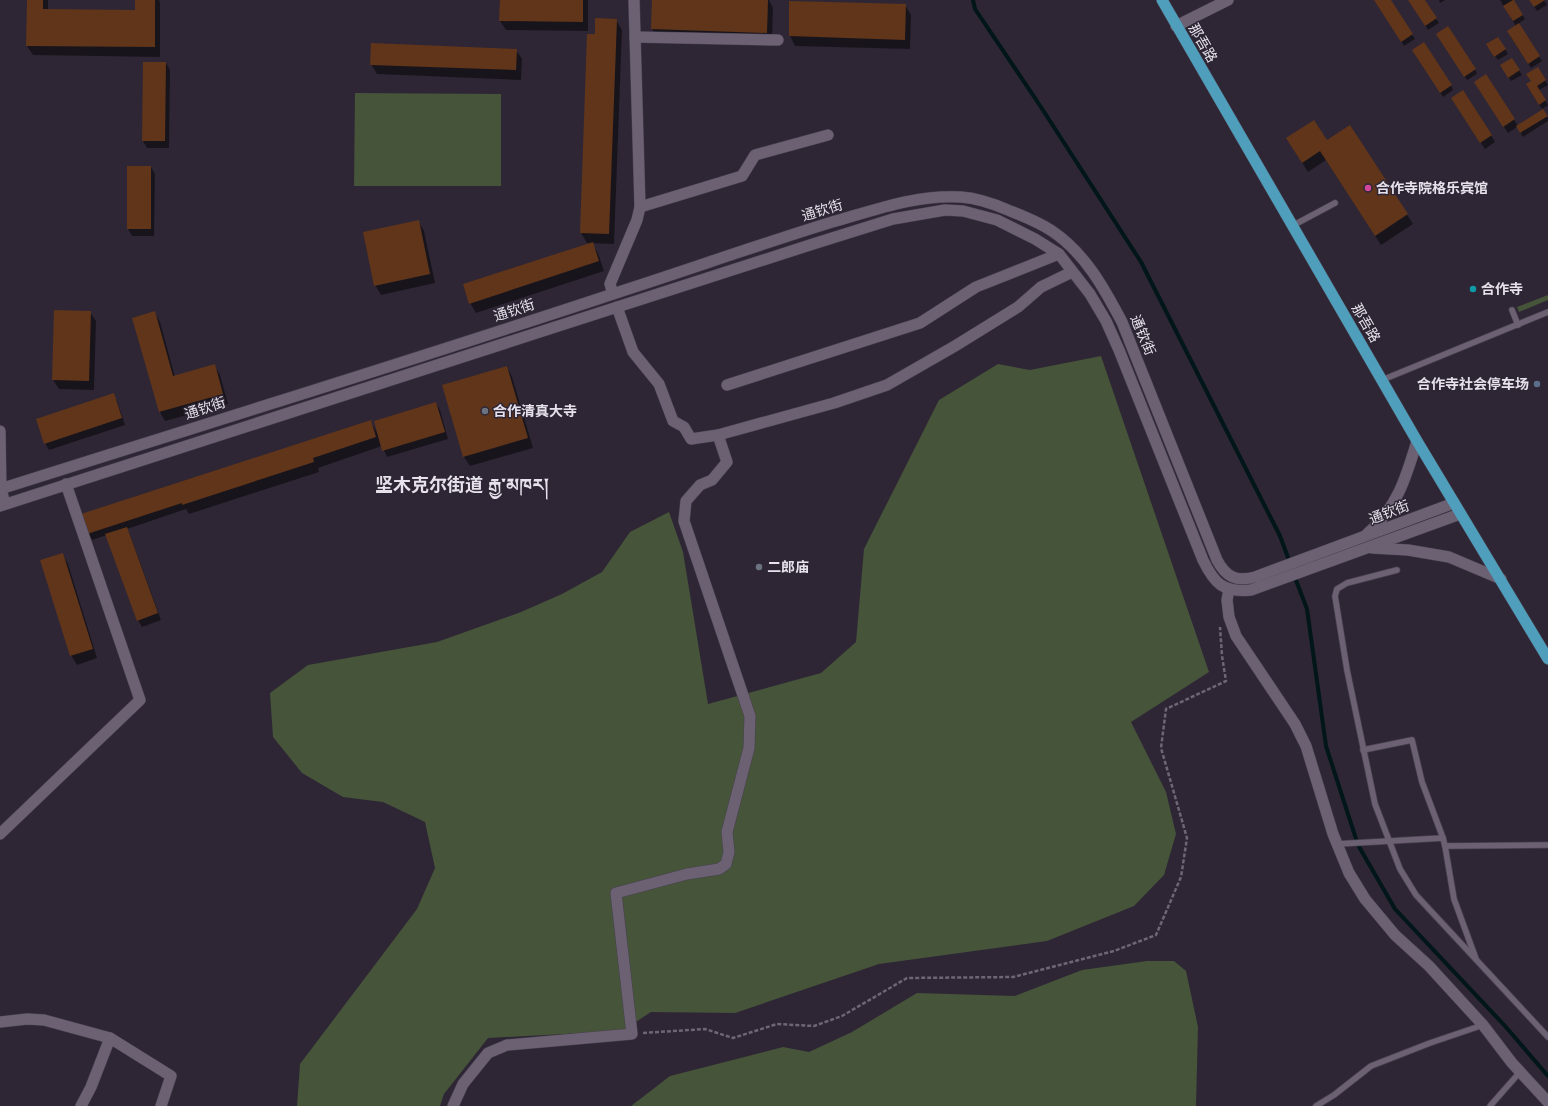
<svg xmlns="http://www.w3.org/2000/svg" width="1548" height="1106" viewBox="0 0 1548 1106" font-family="Mulish,'Noto Sans SC','Noto Serif Tibetan',sans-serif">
<rect width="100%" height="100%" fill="#2e2635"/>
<g fill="#46543a">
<polygon points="355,93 501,94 501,186 354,186"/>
<polygon points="1548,295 1548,300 1519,312 1517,307"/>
<polygon points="1101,356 1209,672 1131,722 1166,792 1176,834 1164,875 1134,906 1047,941 879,964 735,1013 651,1012 622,1031 488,1038 444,1094 440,1106 297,1106 300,1064 417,909 435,868 425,822 383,802 343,797 302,773 273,737 270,693 308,665 437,642 521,612 562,594 602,572 630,532 669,512 683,552 708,704 821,673 856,642 864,549 939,400 998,364 1030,370"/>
<polygon points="1147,961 1174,961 1186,971 1198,1027 1196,1106 631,1106 670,1076 783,1047 809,1052 852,1032 917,993 1015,996 1082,970"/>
</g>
<g fill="#0007">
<polygon points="28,0 48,0 48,10 136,11 136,0 159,0 160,2 160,57 33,55 27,46"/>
<polygon points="501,0 588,0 588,31 506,30 500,21"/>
<polygon points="653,0 769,0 773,8 772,42 658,39 652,29"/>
<polygon points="1375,0 1390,0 1415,39 1404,46"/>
<polygon points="1409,0 1424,0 1439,23 1428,30"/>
<polygon points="1439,0 1445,0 1440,3"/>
<polygon points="1500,0 1513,0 1525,19 1518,24 1542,61 1531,68 1510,36 1516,26"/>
<polygon points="1530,0 1544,0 1547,5 1537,11"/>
<polygon points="790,2 905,5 911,15 910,49 795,46 790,36"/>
<polygon points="616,20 622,30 614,244 587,243 581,233 596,35"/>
<polygon points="1440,38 1475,69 1477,74 1467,80"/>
<polygon points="1490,49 1505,49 1508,54 1498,60"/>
<polygon points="516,50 522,59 521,80 377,74 371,64"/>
<polygon points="1416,54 1451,85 1453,90 1443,97"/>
<polygon points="166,63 170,70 169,148 147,148 143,141"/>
<polygon points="1537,68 1548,85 1539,90 1548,105 1542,109 1527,85 1532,82"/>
<polygon points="1504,70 1519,70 1522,75 1511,81"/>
<polygon points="1486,75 1518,126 1543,110 1548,118 1548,121 1523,137 1517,127 1508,133 1480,89"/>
<polygon points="1456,105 1491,135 1495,142 1485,149"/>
<polygon points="1350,126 1413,224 1381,245 1326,160 1308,172 1293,148 1326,142"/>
<polygon points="151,167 155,174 154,236 132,236 128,229"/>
<polygon points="418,221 424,231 435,283 381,295 375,285"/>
<polygon points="592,243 598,253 604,271 476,313 470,303"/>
<polygon points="90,312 96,321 94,390 59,389 53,380"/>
<polygon points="155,313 160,322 175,377 214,365 220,375 228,404 165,421 160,412"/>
<polygon points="507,367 512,377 533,448 470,466 464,457 443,386"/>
<polygon points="113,394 117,401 125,425 49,450 45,443"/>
<polygon points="436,403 440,410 448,439 387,457 382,446 318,468 319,472 189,514 186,509 127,529 130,535 161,620 142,627 138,620 107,535 92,540 88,533 370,421 378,434"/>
<polygon points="63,555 68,564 97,658 77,665 71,655"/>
</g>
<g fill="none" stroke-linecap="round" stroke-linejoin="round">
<g stroke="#011619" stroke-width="4">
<polyline points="973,0 975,9 1039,104 1141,262 1280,536 1290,563"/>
<polyline points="1294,575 1307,609 1326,746 1358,845 1395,909 1505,1026 1548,1076"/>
</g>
</g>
<g fill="#60351a">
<polygon points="27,0 43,0 43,9 135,10 135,0 155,0 155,47 26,46"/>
<polygon points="500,0 583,0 583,22 499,21"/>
<polygon points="652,0 768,0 767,33 651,29"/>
<polygon points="1374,0 1391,0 1413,34 1401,42"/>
<polygon points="1408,0 1425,0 1437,18 1425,26"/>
<polygon points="1513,0 1514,0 1523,15 1513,21 1503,6"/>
<polygon points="1529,0 1545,0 1534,7"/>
<polygon points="789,1 906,4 905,40 789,36"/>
<polygon points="595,18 617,19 609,234 580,233 587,34 595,34"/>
<polygon points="1519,23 1540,56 1528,64 1507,31"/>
<polygon points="1448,26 1476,69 1464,77 1436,34"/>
<polygon points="1498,37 1506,49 1494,57 1486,44"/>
<polygon points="1424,42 1452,85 1440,93 1412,50"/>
<polygon points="371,43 517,49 516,70 370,65"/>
<polygon points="1512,58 1520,70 1508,78 1500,65"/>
<polygon points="143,62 166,62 165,141 142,141"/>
<polygon points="1538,67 1546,80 1537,86 1546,100 1539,105 1526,84 1531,81 1526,74"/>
<polygon points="1486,74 1515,119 1503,127 1474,82"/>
<polygon points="1463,90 1492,135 1480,143 1451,98"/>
<polygon points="1543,109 1548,116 1520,133 1516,126"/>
<polygon points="1314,120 1327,140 1350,125 1408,214 1375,236 1320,151 1302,163 1286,138"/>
<rect x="127" y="166" width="24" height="63"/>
<polygon points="419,220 430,274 374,286 363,232"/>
<polygon points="593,242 599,261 469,304 463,284"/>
<polygon points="54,310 91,311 89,381 52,380"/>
<polygon points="155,311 173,376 215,364 223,394 159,412 132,318"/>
<polygon points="507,366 528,438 463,457 442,385"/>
<polygon points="114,393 122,418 44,444 36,419"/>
<polygon points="436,402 445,432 382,451 374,421"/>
<polygon points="371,420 376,437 313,458 314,462 182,505 182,503 87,534 81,514"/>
<polygon points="127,527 158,613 137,621 105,534"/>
<polygon points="63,553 93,649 70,656 40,560"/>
</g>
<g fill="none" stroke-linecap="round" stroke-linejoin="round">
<g stroke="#48414e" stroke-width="7">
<g id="service">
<polyline points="1292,226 1335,203"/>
<polyline points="1512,310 1518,325"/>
<polyline points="1382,380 1548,312"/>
<polyline points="1397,570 1347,583 1337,589 1335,596 1347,670 1375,804 1400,869 1416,895 1548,1037"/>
<polyline points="1363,750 1412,740 1422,782 1443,838"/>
<polyline points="1337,844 1443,838 1445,846 1548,845"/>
<polyline points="1445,846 1454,899 1476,959"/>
<polyline points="1316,1106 1334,1095 1371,1066 1430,1043 1483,1025"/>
<polyline points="1490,1106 1520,1072"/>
</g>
</g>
<g stroke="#48414e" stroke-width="12">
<g id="minor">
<polyline points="1176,26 1228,0"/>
<polyline points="635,37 778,40"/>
<polyline points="640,207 742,176 755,155 828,135"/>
<polyline points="613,294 610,284 637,220 640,207 634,0"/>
<polyline points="617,307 633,352 659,384 673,421 684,427 691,439 718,435 834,403 887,385 955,346 1018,307 1041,287 1072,272"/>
<polyline points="727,385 920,323 976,287 1059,254"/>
<polyline points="1229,589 1227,600 1229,617 1236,636 1295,724 1306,746 1333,834 1349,873 1365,899 1395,935 1429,966 1483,1025 1512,1063 1548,1102"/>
<polyline points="0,834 140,700 66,484"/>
<polyline points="0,1022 27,1019 44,1020 110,1038 171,1076 161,1106"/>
<polyline points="81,1106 91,1087 110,1038"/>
<polyline points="453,1106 463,1084 488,1053 507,1045 632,1034 616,893 687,874 719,869 726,864 729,852 727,832 749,748 750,716 684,521 686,501 700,485 712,480 727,462 718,435"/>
</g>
</g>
<g stroke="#48414e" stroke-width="12">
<polyline id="tertiary" points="0,431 1,489 5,504"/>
</g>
<g stroke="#48414e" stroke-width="12">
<g id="secondary">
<path d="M0 489C208 423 418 359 625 290 693 268 761 244 829 223 872 211 916 194 961 197 977 198 994 204 1008 210 1023 216 1039 222 1052 231 1085 253 1104 288 1122 322L1217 560C1226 577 1236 582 1255 577L1454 503"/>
<path d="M0 506 813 244 893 219 945 210 963 211 997 220 1035 239 1059 254 1090 294 1106 321 1119 350 1203 560C1214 583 1223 593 1251 590L1460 514"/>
<path d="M1367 534C1397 508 1406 478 1417 441"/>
<polyline points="1372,548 1408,550 1449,557 1501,579"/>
</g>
</g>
<g stroke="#48414e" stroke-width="12">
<polyline id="trunk" points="1162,0 1417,441 1548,659"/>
</g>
<polyline stroke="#6d6673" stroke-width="2.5" stroke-dasharray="4 2" stroke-linecap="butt" points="643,1033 705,1029 733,1038 777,1024 814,1026 842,1016 907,978 1013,977 1114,951 1156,935 1181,877 1187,838 1161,748 1166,709 1226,681 1222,656 1220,627"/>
<use href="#service" stroke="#6b6173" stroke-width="5.5"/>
<use href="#minor" stroke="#6b6173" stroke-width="11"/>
<use href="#tertiary" stroke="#6b6173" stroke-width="11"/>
<use href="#secondary" stroke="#6b6173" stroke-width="11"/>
<use href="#trunk" stroke="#4f9ebc" stroke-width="11"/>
</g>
<circle fill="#d1479c" stroke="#2e2635" stroke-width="1.5" cx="1368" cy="188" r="4"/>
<circle fill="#0f9aa8" stroke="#2e2635" stroke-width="1.5" cx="1473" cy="289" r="4"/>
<circle fill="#5c6f8a" stroke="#2e2635" stroke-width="1.5" cx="1537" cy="384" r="4"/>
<g fill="#6b7280" stroke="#2e2635" stroke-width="1.5">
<circle cx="485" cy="411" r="4"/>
<circle cx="759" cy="567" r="4"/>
</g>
<g text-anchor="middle" stroke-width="3" stroke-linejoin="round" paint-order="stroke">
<g font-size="14" fill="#e6e1eb" stroke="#2e2635">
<text transform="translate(1203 43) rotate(60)" y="5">那吾路</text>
<text transform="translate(822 210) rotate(-17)" y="5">通钦街</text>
<text transform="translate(514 310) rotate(-18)" y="5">通钦街</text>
<text transform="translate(1366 323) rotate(60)" y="5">那吾路</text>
<text transform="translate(1143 335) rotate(67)" y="5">通钦街</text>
<text transform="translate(205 408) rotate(-18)" y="5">通钦街</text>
<text transform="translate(1389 512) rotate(-21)" y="5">通钦街</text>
</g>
<g font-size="14" font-weight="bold" fill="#e6e1eb" stroke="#2e2635" text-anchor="start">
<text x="1376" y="193">合作寺院格乐宾馆</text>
<text x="1481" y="294">合作寺</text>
<text x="1529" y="389" text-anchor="end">合作寺社会停车场</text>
<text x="493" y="416">合作清真大寺</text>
<text x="767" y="572">二郎庙</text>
</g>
<g font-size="18" font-weight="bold" fill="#e6e1eb" stroke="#2e2635">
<text x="462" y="491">坚木克尔街道 རྒྱ་མཁར།</text>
</g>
</g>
</svg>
